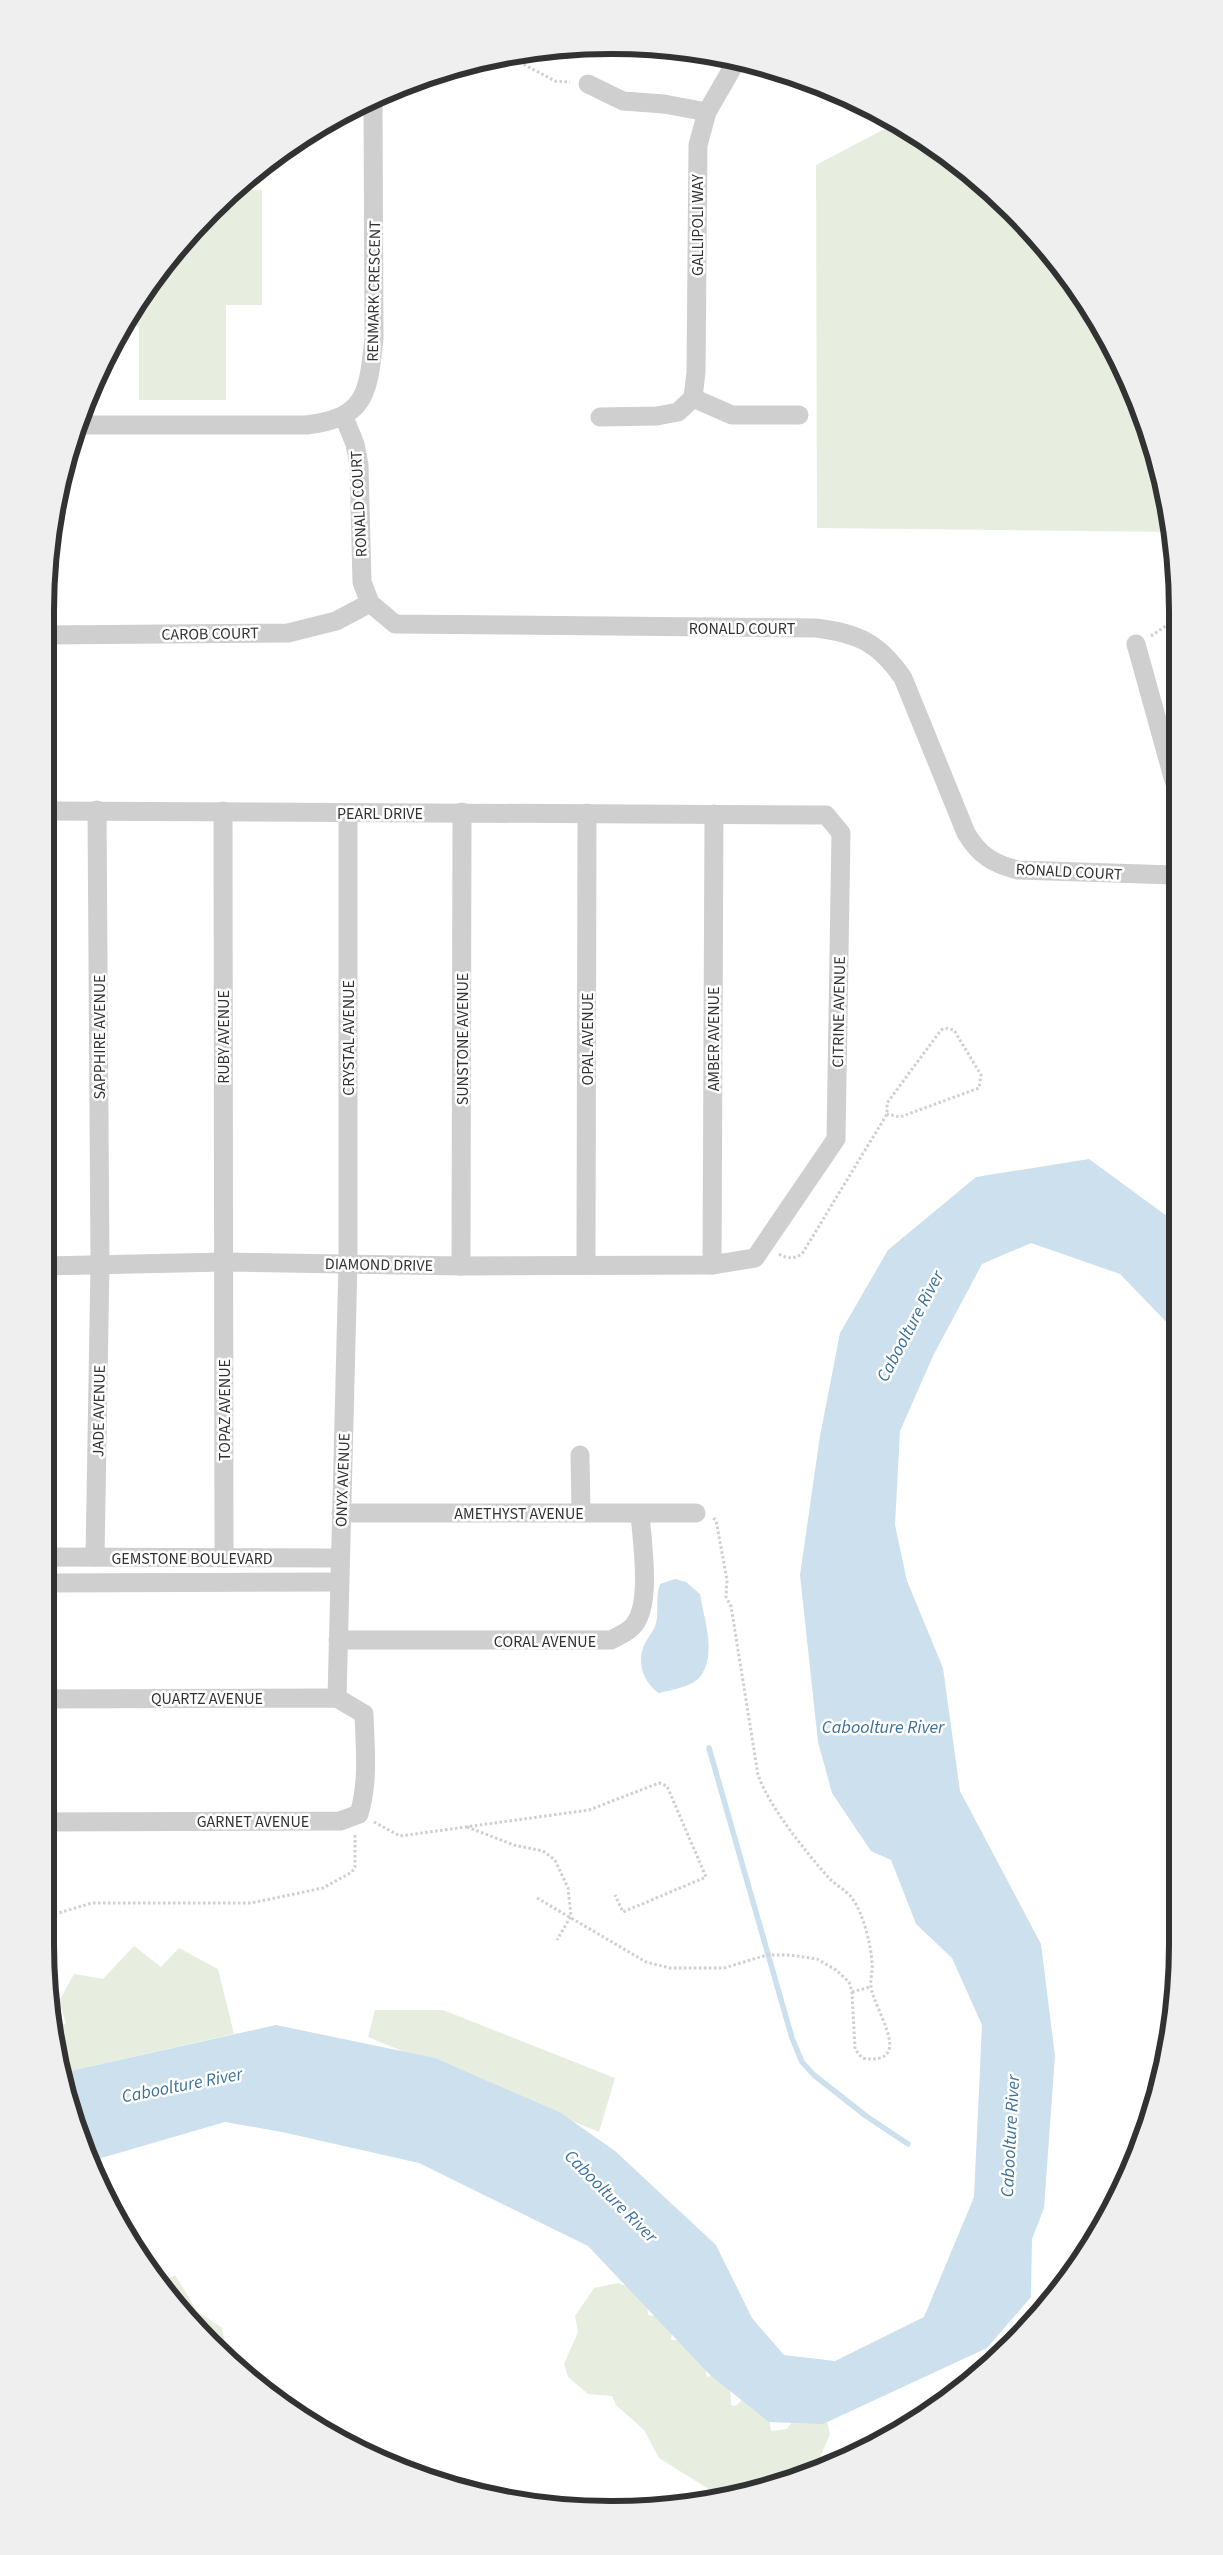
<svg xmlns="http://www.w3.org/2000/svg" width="1223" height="2555" viewBox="0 0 1223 2555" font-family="'Source Sans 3',sans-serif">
<rect width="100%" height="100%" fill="#fff"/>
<g fill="#e7eee0">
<polygon points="892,125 957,162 1061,267 1135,395 1172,532 817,528 816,165"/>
<path d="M236 190H262V305H226V400H139V327L128 319C152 275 197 222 236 190Z"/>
<polygon points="134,1946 161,1967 179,1948 218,1969 234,2034 61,2073 56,2054 53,2024 66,2024 59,2001 74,1974 103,1979"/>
<polygon points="375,2010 443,2010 615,2078 599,2132 368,2037"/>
<polygon points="175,2275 197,2311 222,2328 229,2359 159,2284"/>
<polygon points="618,2283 634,2289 647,2303 648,2315 665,2317 673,2326 671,2340 686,2340 703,2358 707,2377 717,2373 730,2384 731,2405 736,2406 746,2395 767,2407 771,2431 787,2429 805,2404 824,2409 830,2434 815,2469 758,2491 723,2498 659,2458 644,2430 616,2405 612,2396 588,2394 568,2377 564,2364 578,2332 575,2316 594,2288"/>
</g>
<g fill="#cce0ee">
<polygon points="1089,1159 1175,1222 1176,1332 1120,1274 1031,1243 982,1264 933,1356 900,1431 895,1525 907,1581 943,1668 960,1791 1041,1944 1055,2056 1044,2208 1032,2239 1031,2297 987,2348 823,2424 769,2422 710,2375 588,2246 419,2163 282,2132 225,2122 91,2161 75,2126 61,2073 276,2025 435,2058 561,2113 615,2151 716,2245 752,2318 784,2355 835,2361 924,2317 974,2197 982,2025 952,1958 916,1924 891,1860 871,1851 832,1793 818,1742 800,1575 820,1436 840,1333 888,1250 976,1177"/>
<path d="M675 1579 686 1582 700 1594C704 1619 718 1657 699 1678 691 1687 671 1690 659 1693 645 1684 637 1665 643 1648 646 1639 654 1632 656 1623 659 1610 655 1597 660 1584Z"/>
</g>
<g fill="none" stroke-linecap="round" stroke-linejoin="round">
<polyline stroke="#cce0ee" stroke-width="5.5" points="709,1748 792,2038 802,2062 814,2075 866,2116 908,2144"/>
<g stroke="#cfcfcf" stroke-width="3" stroke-dasharray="2.5 2.5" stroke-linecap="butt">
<polyline points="506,55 555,81 570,82"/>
<polyline points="1151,636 1173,621"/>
<path d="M779 1254C787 1259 794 1259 802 1254L887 1114V1103L941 1030 945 1028 954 1030 981 1075 979 1088 900 1117 887 1114"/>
<polyline points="374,1822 400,1836 589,1810 659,1783 667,1786 706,1877 623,1912 615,1895"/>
<polyline points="467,1827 514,1845 543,1851 555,1860 568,1888 571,1916 557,1940"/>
<path d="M537 1898 646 1962 670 1968H724L767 1955H790L817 1959 836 1970 849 1982 852 1992 855 2049 862 2058C918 2067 872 2007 871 1986 870 1978 873 1970 872 1963 871 1944 863 1913 852 1898 846 1890 835 1885 829 1878 805 1851 770 1808 758 1775L731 1606 726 1597 727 1580 716 1520 713 1518"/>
<polyline points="45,1917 92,1903 251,1903 323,1888 352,1872 355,1867 355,1835"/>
<polyline points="852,1992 870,1987"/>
</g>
<g stroke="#cfcfcf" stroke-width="19">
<polyline points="588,84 623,101 664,104 707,112"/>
<polyline points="693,398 732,415 799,415"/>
<path d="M344 417 355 444 359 465 362 582 370 603 395 624 816 628C858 633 879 643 903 678L966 833C979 855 993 864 1018 870L1174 875"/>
<polyline points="600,417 657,416 678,412 693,398 696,372 698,145 707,112 737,60"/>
<path d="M79 425H307C367 418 368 392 374 339L373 100"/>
<polyline points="45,635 288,633 336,621 370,603"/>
<polyline points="1136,644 1174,781"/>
<polyline points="223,811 224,1558"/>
<polyline points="586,1265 587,813"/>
<polyline points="712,1265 714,814"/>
<polyline points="45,1266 224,1262 461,1266 712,1265 755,1258 836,1139 841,833 826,815 45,811"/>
<polyline points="461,1266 462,812"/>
<polyline points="580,1455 581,1513"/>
<polyline points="341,1513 696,1513"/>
<polyline points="45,1557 339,1558"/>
<polyline points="95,1557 100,1264 97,810"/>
<polyline points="45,1583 339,1582"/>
<path d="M338 1640H611C618 1636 629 1632 634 1625 652 1603 642 1542 640 1514"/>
<polyline points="337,1698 348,1263 348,813"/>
<path d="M45 1822 340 1821 359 1814C369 1781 365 1747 364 1714L337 1698 45 1699"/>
</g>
</g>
<g text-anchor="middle" stroke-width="5" stroke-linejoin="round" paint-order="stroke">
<g font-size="16" fill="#323232" stroke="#fff">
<text transform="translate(697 225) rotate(-90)" y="6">GALLIPOLI WAY</text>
<text transform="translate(373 291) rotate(-89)" y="6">RENMARK CRESCENT</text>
<text transform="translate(358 504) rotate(-93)" y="6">RONALD COURT</text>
<text x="742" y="634">RONALD COURT</text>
<text transform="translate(210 633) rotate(-1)" y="6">CAROB COURT</text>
<text x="380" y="819">PEARL DRIVE</text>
<text transform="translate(1069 871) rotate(3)" y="6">RONALD COURT</text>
<text transform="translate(838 1012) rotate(-89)" y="6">CITRINE AVENUE</text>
<text transform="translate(99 1037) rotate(-90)" y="6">SAPPHIRE AVENUE</text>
<text transform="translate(223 1037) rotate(-90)" y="6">RUBY AVENUE</text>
<text transform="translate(348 1038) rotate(-90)" y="6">CRYSTAL AVENUE</text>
<text transform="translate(462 1039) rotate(-90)" y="6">SUNSTONE AVENUE</text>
<text transform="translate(587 1039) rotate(-90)" y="6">OPAL AVENUE</text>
<text transform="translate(713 1039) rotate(-90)" y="6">AMBER AVENUE</text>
<text transform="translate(379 1264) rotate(1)" y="6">DIAMOND DRIVE</text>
<text transform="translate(224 1410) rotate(-90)" y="6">TOPAZ AVENUE</text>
<text transform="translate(98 1411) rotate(-89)" y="6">JADE AVENUE</text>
<text transform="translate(342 1480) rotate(-88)" y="6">ONYX AVENUE</text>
<text x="519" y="1519">AMETHYST AVENUE</text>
<text x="192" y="1564">GEMSTONE BOULEVARD</text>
<text x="545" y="1647">CORAL AVENUE</text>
<text x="207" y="1704">QUARTZ AVENUE</text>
<text x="253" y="1827">GARNET AVENUE</text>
</g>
<g font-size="18" font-style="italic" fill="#3c7098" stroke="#fff">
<text transform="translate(910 1326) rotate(-62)" y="6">Caboolture River</text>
<text x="883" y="1733">Caboolture River</text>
<text transform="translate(182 2085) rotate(-11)" y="6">Caboolture River</text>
<text transform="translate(1010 2136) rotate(-87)" y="6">Caboolture River</text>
<text transform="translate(611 2196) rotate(45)" y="6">Caboolture River</text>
</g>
</g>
<path d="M0 0H1223V2555H0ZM611 54H612A557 557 0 0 1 1169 611V1944A557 557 0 0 1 612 2501H611A557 557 0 0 1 54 1944V611A557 557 0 0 1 611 54Z" fill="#efefef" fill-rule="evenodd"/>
<path fill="none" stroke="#323232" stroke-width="6" d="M611 54H612A557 557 0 0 1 1169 611V1944A557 557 0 0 1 612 2501H611A557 557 0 0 1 54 1944V611A557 557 0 0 1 611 54Z"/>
</svg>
